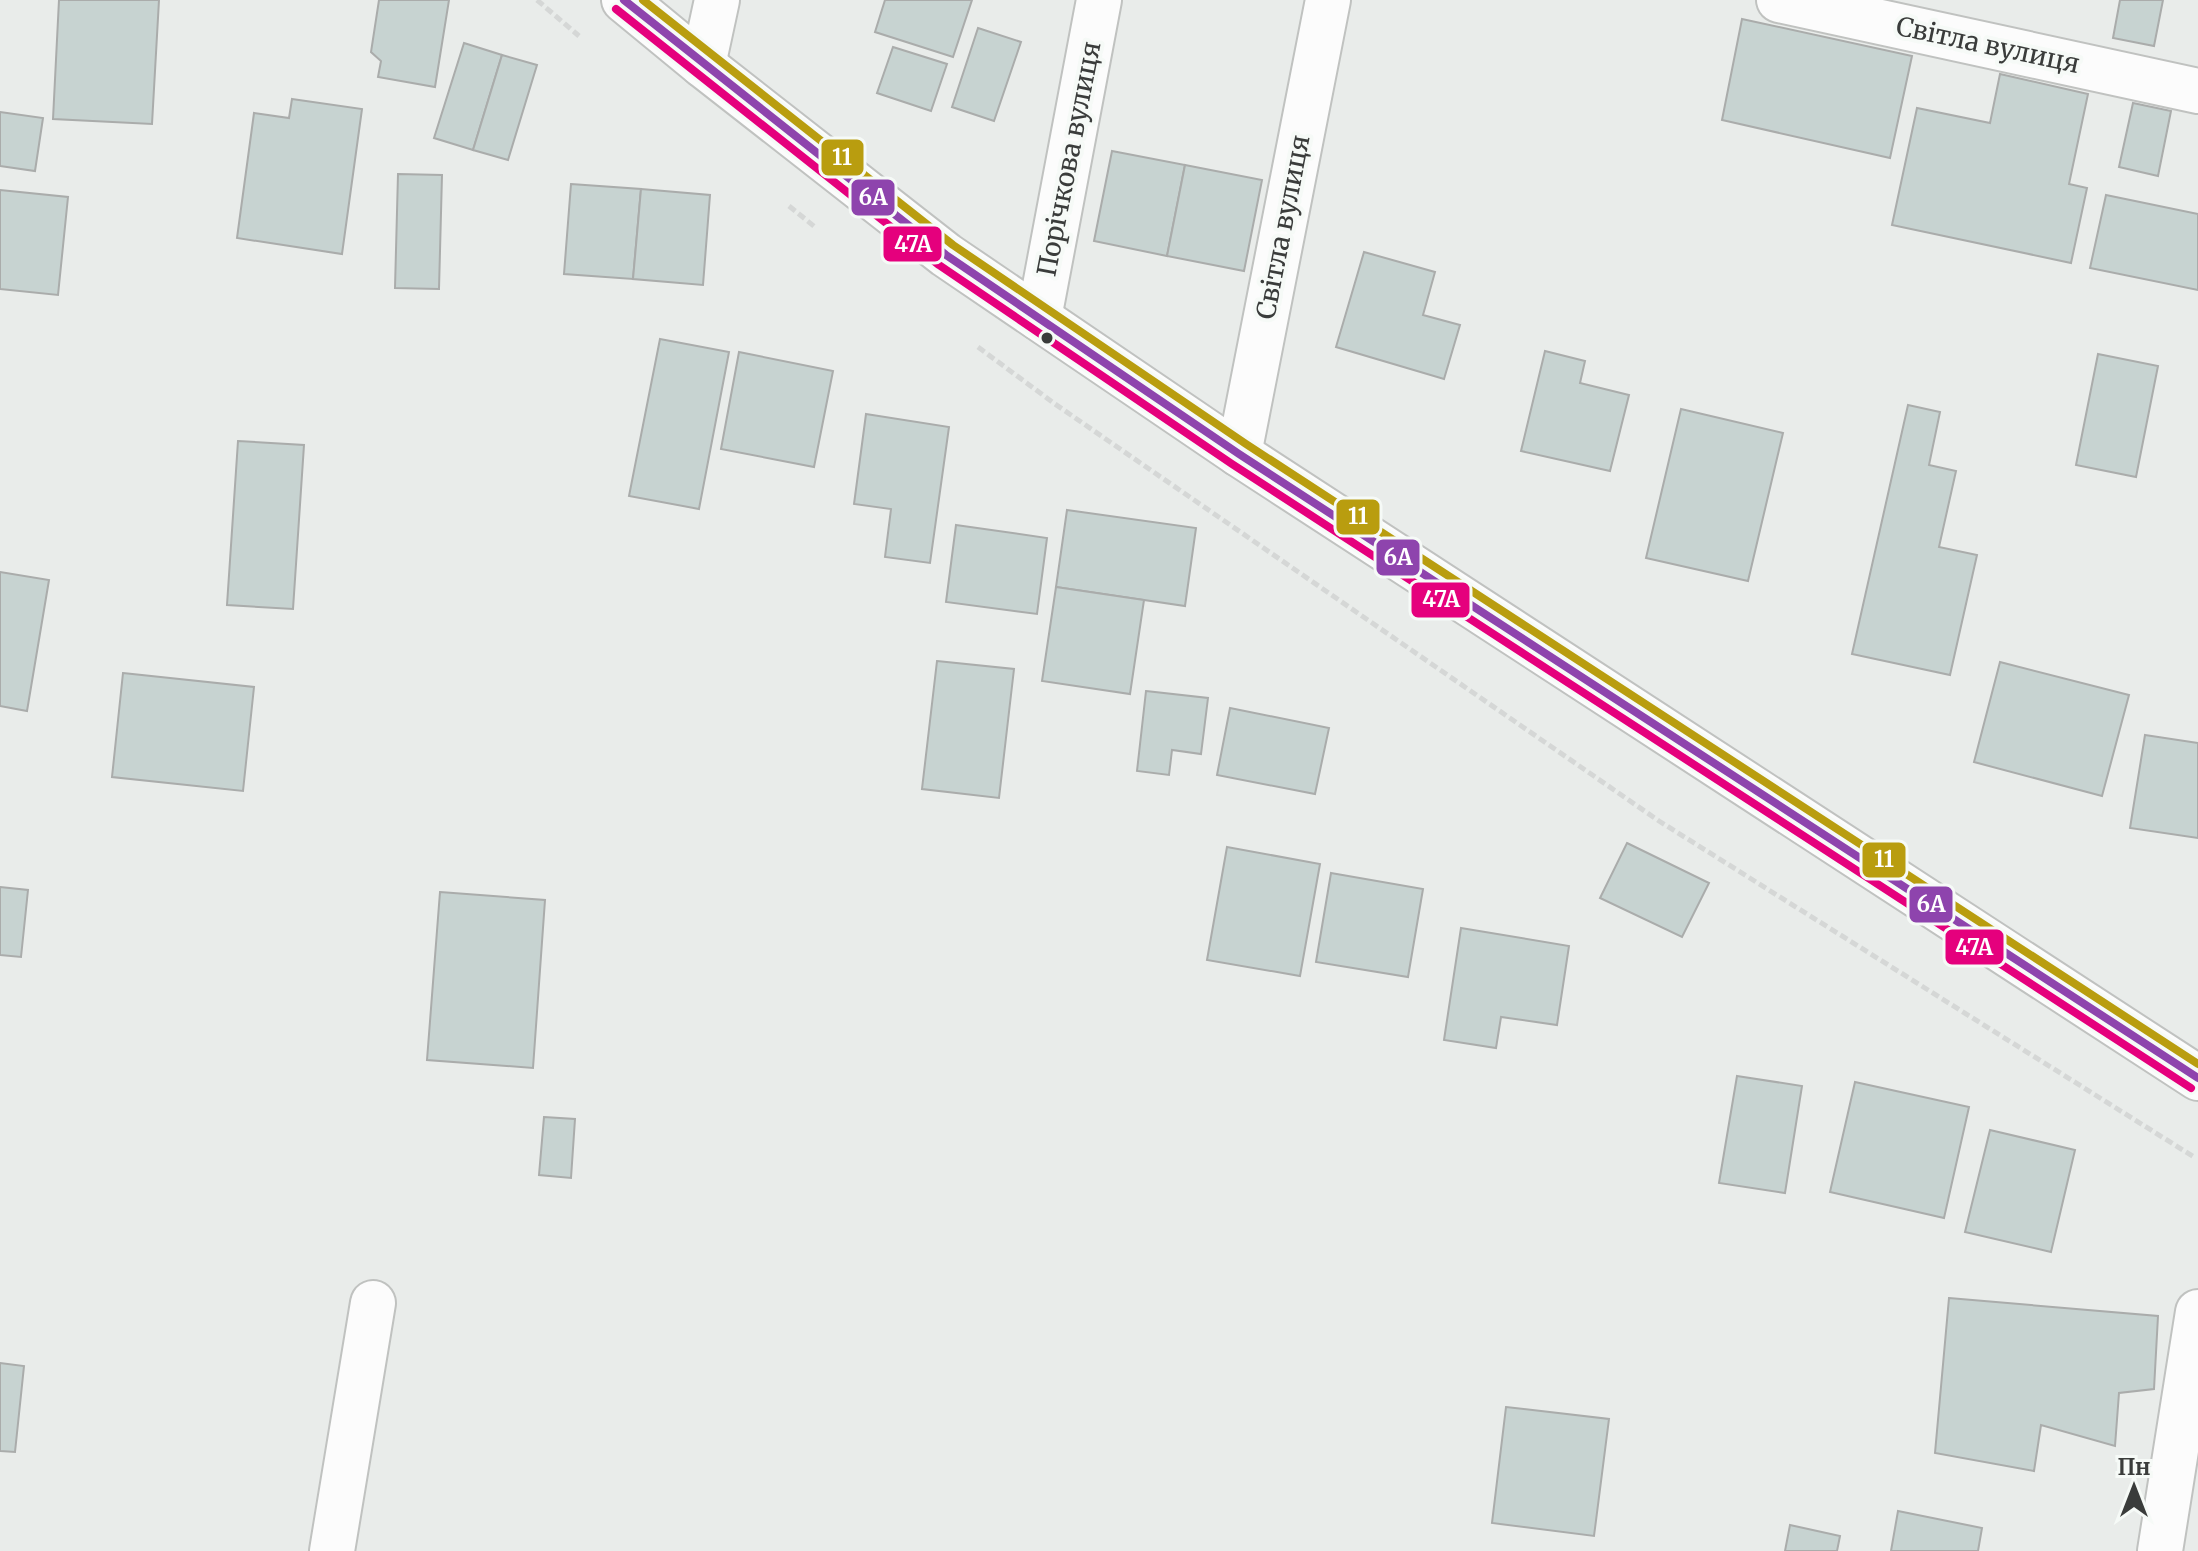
<svg xmlns="http://www.w3.org/2000/svg" width="2198" height="1551" viewBox="0 0 2198 1551" font-family="Merriweather,serif">
<rect width="100%" height="100%" fill="#e9ecea"/>
<g fill="#c7d3d1" stroke="#aaacab" stroke-width="2">
<polygon points="59,0 159,0 152,124 53,119"/>
<polygon points="379,0 449,0 435,87 378,77 381,61 371,52"/>
<polygon points="885,0 972,0 953,57 875,32"/>
<polygon points="2120,0 2163,0 2154,46 2113,38"/>
<polygon points="1742,19 1912,56 1890,158 1722,120"/>
<polygon points="978,28 1021,42 994,121 952,107"/>
<polygon points="464,43 502,55 473,150 434,138"/>
<polygon points="893,47 947,64 931,111 877,93"/>
<polygon points="502,55 537,65 508,160 473,150"/>
<polygon points="2000,74 2088,94 2069,184 2087,188 2071,263 1892,225 1917,108 1990,123"/>
<polygon points="292,99 362,109 342,254 237,238 254,113 289,118"/>
<polygon points="2133,103 2171,111 2158,176 2119,167"/>
<polygon points="0,112 43,118 35,171 0,166"/>
<polygon points="1112,151 1185,165 1167,256 1094,241"/>
<polygon points="1185,165 1262,180 1244,271 1167,256"/>
<polygon points="398,174 442,175 439,289 395,288"/>
<polygon points="571,184 641,189 633,279 564,274"/>
<polygon points="641,189 710,195 703,285 633,279"/>
<polygon points="0,190 68,197 58,295 0,289"/>
<polygon points="2106,195 2198,214 2198,290 2090,268"/>
<polygon points="1364,252 1435,272 1423,315 1460,325 1444,379 1336,347"/>
<polygon points="660,339 729,352 699,509 629,496"/>
<polygon points="1545,351 1585,361 1580,383 1629,395 1610,471 1521,451"/>
<polygon points="739,352 833,371 814,467 721,449"/>
<polygon points="2098,354 2158,366 2136,477 2076,465"/>
<polygon points="1908,405 1940,412 1929,465 1956,471 1939,547 1977,555 1950,675 1852,654"/>
<polygon points="1681,409 1783,433 1748,581 1646,558"/>
<polygon points="866,414 949,427 930,563 885,557 891,509 854,504"/>
<polygon points="238,441 304,445 293,609 227,605"/>
<polygon points="1067,510 1196,528 1185,606 1056,587"/>
<polygon points="956,525 1047,538 1037,614 946,602"/>
<polygon points="0,572 49,580 27,711 0,706"/>
<polygon points="1056,587 1144,600 1130,694 1042,681"/>
<polygon points="937,661 1014,669 999,798 922,789"/>
<polygon points="2000,662 2129,695 2102,796 1974,762"/>
<polygon points="123,673 254,687 243,791 112,777"/>
<polygon points="1146,691 1208,698 1201,754 1172,750 1169,775 1137,771"/>
<polygon points="1230,708 1329,728 1315,794 1217,775"/>
<polygon points="2145,735 2198,743 2198,838 2130,828"/>
<polygon points="1627,843 1709,883 1682,937 1600,898"/>
<polygon points="1227,847 1320,864 1300,976 1207,960"/>
<polygon points="1331,873 1423,889 1408,977 1316,962"/>
<polygon points="0,887 28,890 21,957 0,955"/>
<polygon points="440,892 545,900 533,1068 427,1060"/>
<polygon points="1461,928 1569,946 1557,1025 1501,1017 1496,1048 1444,1040"/>
<polygon points="1737,1076 1802,1086 1785,1193 1719,1183"/>
<polygon points="1855,1082 1969,1107 1944,1218 1830,1192"/>
<polygon points="544,1117 575,1119 571,1178 539,1175"/>
<polygon points="1990,1130 2075,1150 2051,1252 1965,1232"/>
<polygon points="1949,1298 2158,1316 2154,1389 2119,1393 2115,1446 2041,1425 2034,1471 1935,1453"/>
<polygon points="0,1363 24,1366 15,1452 0,1451"/>
<polygon points="1506,1407 1609,1419 1594,1536 1492,1523"/>
<polygon points="1898,1511 1982,1528 1978,1551 1891,1551"/>
<polygon points="1790,1525 1840,1536 1837,1551 1785,1551"/>
</g>
<g fill="none" stroke-linecap="round" stroke-linejoin="round">
<g stroke="#c0c2c0" stroke-width="48">
<g id="minor">
<polyline points="1779,0 2198,91"/>
<polyline points="703,65 717,0"/>
<polyline points="1039,318 1099,0"/>
<polyline points="1239,454 1328,0"/>
<polyline points="332,1551 373,1303"/>
<polyline points="2160,1551 2198,1312"/>
</g>
</g>
<g stroke="#c0c2c0" stroke-width="48">
<polyline id="major" points="624,0 703,65 946,255 1239,454 2198,1078"/>
</g>
<g stroke="#d5d7d6" stroke-width="5" stroke-dasharray="8 4" stroke-linecap="butt">
<polyline points="537,0 579,36"/>
<polyline points="789,206 815,227"/>
<polyline points="978,347 1055,404 1659,821 2194,1157"/>
</g>
<use href="#minor" stroke="#fcfcfc" stroke-width="44"/>
<use href="#major" stroke="#fcfcfc" stroke-width="44"/>
<g stroke="#f6faf7" stroke-width="14">
<polyline id="bus-1" points="624,0 946,255 1239,454 2198,1078"/>
</g>
<g stroke="#f6faf7" stroke-width="14">
<polyline id="bus-2" points="616,9 939,265 1232,464 2191,1088"/>
</g>
<g stroke="#f6faf7" stroke-width="14">
<polyline id="bus-3" points="643,0 953,245 1246,444 2198,1064"/>
</g>
<use href="#bus-1" stroke="#8e44ad" stroke-width="8"/>
<use href="#bus-2" stroke="#e5007d" stroke-width="8"/>
<use href="#bus-3" stroke="#b99d0f" stroke-width="8"/>
</g>
<circle fill="#3a3c3b" stroke="#f6faf7" stroke-width="3" cx="1047" cy="338" r="7"/>
<g text-anchor="middle" stroke-width="8" stroke-linejoin="round" paint-order="stroke">
<g font-size="26" fill="#3a3c3b" stroke="#f6faf7">
<text transform="translate(1988 45) rotate(12)" y="9">Світла вулиця</text>
<text transform="translate(1069 159) rotate(-79)" y="9">Порічкова вулиця</text>
<text transform="translate(1283 227) rotate(-79)" y="9">Світла вулиця</text>
</g>
</g>
<g stroke="#f6faf7" stroke-width="3">
<rect x="820" y="138" width="45" height="39" rx="8" fill="#b99d0f"/>
<rect x="850" y="178" width="46" height="39" rx="8" fill="#8e44ad"/>
<rect x="882" y="225" width="61" height="38" rx="8" fill="#e5007d"/>
<rect x="1335" y="498" width="46" height="38" rx="8" fill="#b99d0f"/>
<rect x="1375" y="538" width="46" height="39" rx="8" fill="#8e44ad"/>
<rect x="1410" y="581" width="61" height="38" rx="8" fill="#e5007d"/>
<rect x="1861" y="841" width="46" height="38" rx="8" fill="#b99d0f"/>
<rect x="1908" y="885" width="46" height="39" rx="8" fill="#8e44ad"/>
<rect x="1944" y="928" width="61" height="38" rx="8" fill="#e5007d"/>
</g>
<g font-size="22" text-anchor="middle" font-weight="bold" fill="#fff">
<text x="842" y="165">11</text>
<text x="873" y="205">6А</text>
<text x="913" y="252">47А</text>
<text x="1358" y="524">11</text>
<text x="1398" y="565">6А</text>
<text x="1441" y="607">47А</text>
<text x="1884" y="867">11</text>
<text x="1931" y="912">6А</text>
<text x="1974" y="955">47А</text>
</g>
<g transform="translate(2134 1487)" stroke="#f6faf7" stroke-width="6" paint-order="stroke">
<path d="M0-6L14 30L0 20L-14 30Z" fill="#3a3c3b"/>
<text y="-12" font-size="22" font-weight="bold" text-anchor="middle" fill="#3a3c3b">Пн</text>
</g>
</svg>
